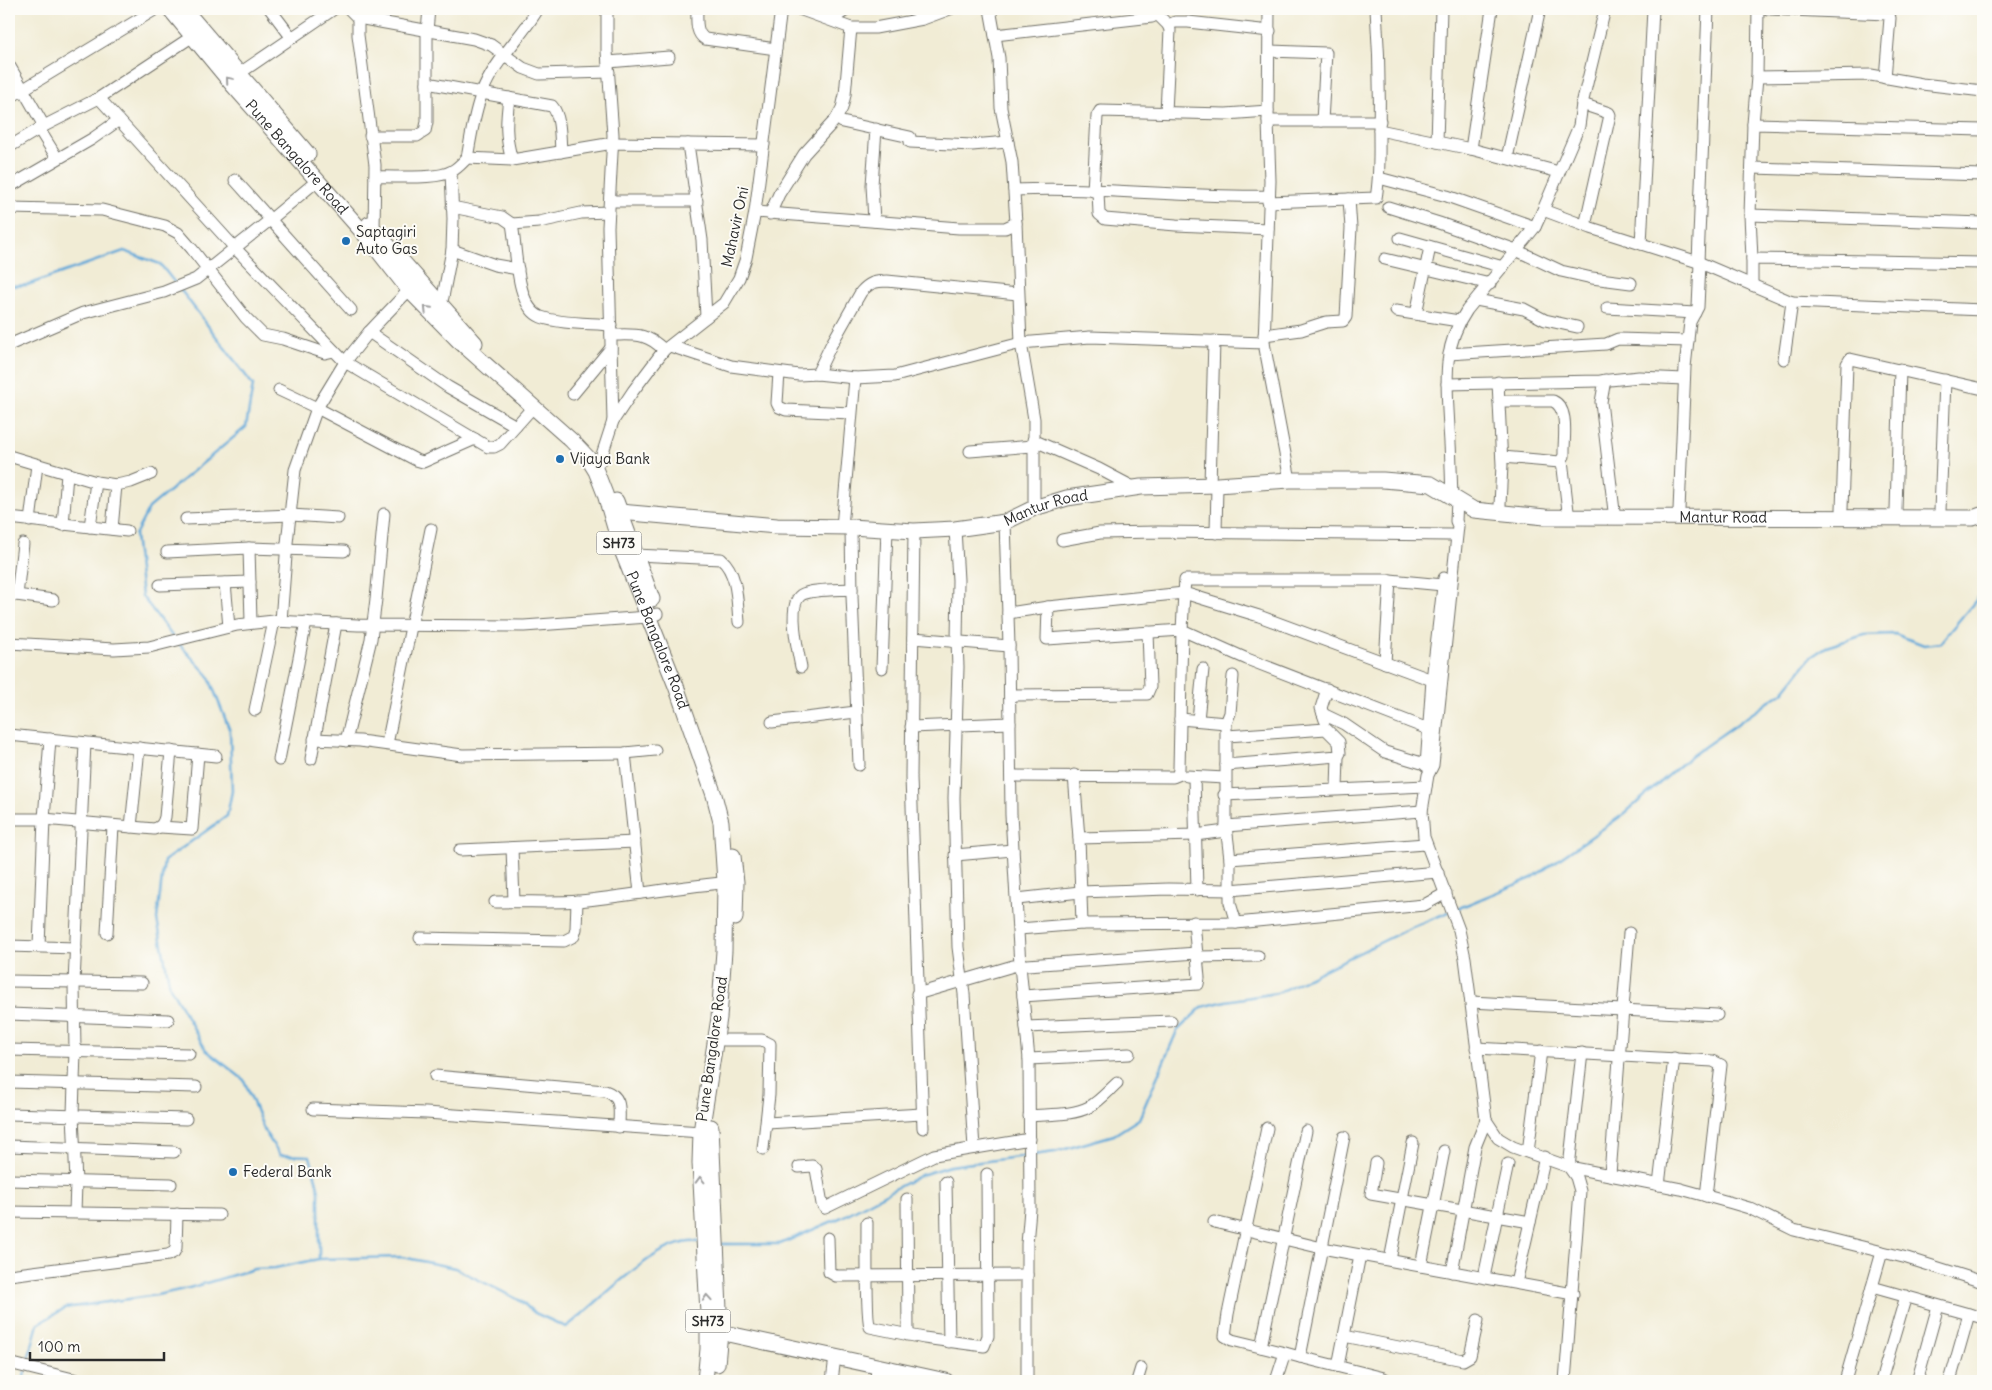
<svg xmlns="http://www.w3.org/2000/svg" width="1992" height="1390" viewBox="0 0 1992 1390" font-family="Delius,sans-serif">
<rect width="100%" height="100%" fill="#fdfcf7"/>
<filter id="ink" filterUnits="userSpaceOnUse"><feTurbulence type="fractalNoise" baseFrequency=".02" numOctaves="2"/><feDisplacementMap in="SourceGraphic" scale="10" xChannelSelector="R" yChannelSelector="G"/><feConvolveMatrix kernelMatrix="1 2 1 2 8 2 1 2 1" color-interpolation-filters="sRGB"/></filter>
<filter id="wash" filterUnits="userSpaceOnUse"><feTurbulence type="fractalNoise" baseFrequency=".0096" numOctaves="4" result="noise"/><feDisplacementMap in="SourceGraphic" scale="20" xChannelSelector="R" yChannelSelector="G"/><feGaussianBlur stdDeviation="1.12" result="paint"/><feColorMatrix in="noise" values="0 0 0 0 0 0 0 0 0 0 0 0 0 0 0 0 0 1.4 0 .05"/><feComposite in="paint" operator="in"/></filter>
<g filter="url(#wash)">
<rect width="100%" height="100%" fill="#f1ecd5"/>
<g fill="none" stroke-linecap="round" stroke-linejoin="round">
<g stroke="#62a9d9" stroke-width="2.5">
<polyline points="9,286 27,285 124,251 160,264 175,283"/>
<polyline points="172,636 142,596 135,535 149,508 246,427 253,385 180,289"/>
<polyline points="1454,910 1532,878 1624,814 1691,756 1783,692 1811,657 1826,647 1864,635 1895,634 1924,645 1940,643 1983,592"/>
<polyline points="1033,1155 1055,1152 1114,1135 1139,1119 1177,1031 1202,1007 1226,1001 1277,993 1412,927 1449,912"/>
<polyline points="721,1244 780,1244 842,1217 921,1175 950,1166 1025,1156"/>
<path d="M319 1259 402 1257 455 1268 519 1300 535 1313 566 1327C600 1303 655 1238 698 1242"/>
<polyline points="27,1364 38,1324 65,1308 157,1295 189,1288 254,1269 275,1268 319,1259 319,1191 310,1156 280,1155 265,1132 244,1080 206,1050 170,987 157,919 164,861 227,816 232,791 230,731 208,675 179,644"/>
<polyline points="23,1381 25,1372"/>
</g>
</g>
</g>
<g filter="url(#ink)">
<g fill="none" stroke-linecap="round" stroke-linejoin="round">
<g stroke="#706f66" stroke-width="13">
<g id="minor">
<polyline points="270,9 292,38"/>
<polyline points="349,9 358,18 474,39 491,45 523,68 539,74 609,72"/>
<polyline points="607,9 607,51 613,135 608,227 613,421"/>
<path d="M697 9C697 19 695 33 705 39L776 49"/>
<polyline points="799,9 851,28 875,28 923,19 950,9"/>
<polyline points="990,9 999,58 1001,108 1012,162 1016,223 1021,343 1034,419 1034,508"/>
<polyline points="1269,9 1268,121 1270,181 1264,343 1290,480"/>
<polyline points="1768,9 1887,14 1890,18 1885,78"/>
<polyline points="358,13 358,35 375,165 374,230"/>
<polyline points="1157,14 1168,25 1170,30 1166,112"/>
<polyline points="831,20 848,9"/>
<polyline points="1168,25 1175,22 1188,22 1270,31"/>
<polyline points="995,35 1152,17 1157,14 1158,9"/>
<polyline points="1270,51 1326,53 1322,121"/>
<polyline points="608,62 669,57"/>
<polyline points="9,65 44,126"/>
<polyline points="240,73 334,9"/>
<polyline points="1757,77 1871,75 1922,84 1983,91"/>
<path d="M427 83 552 106C561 116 560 138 561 152"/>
<polyline points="9,98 156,9"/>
<polyline points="99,98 235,248 345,362 488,447 494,447 500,444 533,407"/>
<path d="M509 98C506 122 505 137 512 160"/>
<polyline points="1582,104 1609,113 1610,115 1585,226"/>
<polyline points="1268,121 1380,121"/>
<polyline points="842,122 910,137"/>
<polyline points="1753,124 1757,77 1758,9"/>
<polyline points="39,129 57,158"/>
<polyline points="1379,130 1471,149 1559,172"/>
<polyline points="370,136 417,136 425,131 427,122 427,31 429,9"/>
<polyline points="910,142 972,145 1008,142"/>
<polyline points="1437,142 1441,9"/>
<polyline points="688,144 702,240 706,317"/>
<polyline points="9,147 44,126 99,98 193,36"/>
<polyline points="1471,149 1492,9"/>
<polyline points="467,158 512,160 613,143 764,145"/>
<polyline points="1507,158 1540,9"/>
<polyline points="1752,168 1983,175"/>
<path d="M375 177C394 176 437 180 452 171 458 168 462 163 467 158 471 137 474 113 482 93 494 61 521 38 538 9"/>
<polyline points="1379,178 1447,196 1535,227"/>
<polyline points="235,180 351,310"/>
<polyline points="9,187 92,139 119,120"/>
<path d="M1014 190C1099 186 1184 198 1269 196"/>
<polyline points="1093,191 1097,116 1100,111 1226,114 1268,111"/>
<polyline points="1098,191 1099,214 1105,219 1176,225 1268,229"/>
<polyline points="610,201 697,201"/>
<path d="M1268 202 1376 198C1380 176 1379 155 1379 132 1380 91 1379 50 1376 9"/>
<path d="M452 207 502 217 512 224C517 248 515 307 541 317 560 324 590 323 611 325"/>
<polyline points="1388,207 1439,223 1516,250 1561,271 1592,278 1631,283"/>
<polyline points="9,208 102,210 165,226 178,233 192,249 246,318 263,335 283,339 325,353 334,351"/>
<polyline points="1543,210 1591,228 1698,262 1792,302 1784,359"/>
<polyline points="755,212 959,228 1005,228 1016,223"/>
<polyline points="770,214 779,194 804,154 836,119 842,108 845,95 851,28"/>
<polyline points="1750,215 1983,223"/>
<polyline points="874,221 872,185 876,129"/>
<polyline points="512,224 539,222 581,213 609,212"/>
<polyline points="1400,238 1503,267"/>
<polyline points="1641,244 1653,9"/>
<polyline points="452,250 495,265 518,269"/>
<polyline points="1385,259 1490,284"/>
<polyline points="1752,259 1750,215 1753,124 1983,130"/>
<polyline points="1698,262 1708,9"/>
<polyline points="1752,285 1752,259 1983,263"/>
<polyline points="1476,300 1524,309 1545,320 1577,327"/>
<polyline points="1792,302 1983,310"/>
<polyline points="440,305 443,297 452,250 453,219 451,172"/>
<polyline points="1607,308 1695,313"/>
<polyline points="1396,311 1459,321"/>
<polyline points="1416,314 1430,247"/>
<polyline points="369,332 448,387 516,426"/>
<path d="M611 335C635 335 646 332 664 350"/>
<polyline points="1264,335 1301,330 1326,322 1343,321 1346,317 1351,228 1349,199"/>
<polyline points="9,345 83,313 164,292 196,279 270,220 318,180"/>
<polyline points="670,346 731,366 799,375 817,374 855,378 895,376 1021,343 1090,337 1264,343"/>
<polyline points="1449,354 1606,344 1618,339 1688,341"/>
<polyline points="779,373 777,403 779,407 786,410 851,413"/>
<path d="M817 374 831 345 861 292C869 283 875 281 887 281L1018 294"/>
<polyline points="1605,380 1601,402 1614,511"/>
<polyline points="1498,382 1502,465 1500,505"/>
<polyline points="1447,384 1600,381 1639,377 1684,379"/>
<polyline points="279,390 317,408 416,460 423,462 475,439"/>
<polyline points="573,394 611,348"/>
<path d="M1499 401H1553C1569 408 1564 436 1564 451V456L1560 462 1502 457"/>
<polyline points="1033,440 1099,469 1135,488"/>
<polyline points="970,451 1033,446"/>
<polyline points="9,456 96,482 116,485 131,482 151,474"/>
<polyline points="1562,460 1568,511"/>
<polyline points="600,461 613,421 633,391 664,350 724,303 739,278 746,258 755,212 781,9"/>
<polyline points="1210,485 1214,341"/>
<path d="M1452 497C1451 474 1451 451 1449 428 1447 385 1441 348 1467 310L1535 227 1543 210 1579 126 1582 104 1605 9"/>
<polyline points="1457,500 1456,521 1458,526 1433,765 1428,775 1422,811 1424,837 1459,930 1465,958 1486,1120 1498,1138 1513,1147 1569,1167 1576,1177 1580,1191 1565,1381"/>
<polyline points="1842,509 1847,364 1850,359 1983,389"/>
<polyline points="1679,510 1685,367 1690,322 1698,307 1700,263"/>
<polyline points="1896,510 1900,369"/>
<polyline points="1940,511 1945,380"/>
<polyline points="9,518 127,531"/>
<polyline points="186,519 291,515 338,518"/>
<polyline points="30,521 37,465"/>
<polyline points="1005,522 1009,646 1011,815 1020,965 1029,1059 1030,1209 1027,1244 1027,1381"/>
<polyline points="63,525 67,474"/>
<polyline points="90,527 96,482"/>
<polyline points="842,527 855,378"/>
<polyline points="851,527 852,596 859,765"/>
<polyline points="112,529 116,485"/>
<polyline points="955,529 958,580 957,641 958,667 954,798 958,947 964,994 974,1148"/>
<polyline points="914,531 911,777 923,1128"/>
<polyline points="1216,533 1217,485"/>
<polyline points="1062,540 1100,533 1158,532 1451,535"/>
<polyline points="249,548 251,622"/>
<polyline points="167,552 249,548 344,551"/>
<path d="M636 555 721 559C738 573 737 602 739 622"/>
<polyline points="225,583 229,627"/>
<polyline points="160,585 250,582"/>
<polyline points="9,594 53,600"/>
<polyline points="17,595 23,544"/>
<polyline points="1008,613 1048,607"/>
<polyline points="281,621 287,543 295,470 317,408 345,362 369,332 409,290"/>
<polyline points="913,638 1009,646"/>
<polyline points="9,643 114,649 149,647 237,625 274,621 358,625 524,626 648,617 657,614"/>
<polyline points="1385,663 1390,580"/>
<path d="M801 667C798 652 787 605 801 595 811 589 840 590 852 589"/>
<polyline points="882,668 887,529"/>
<polyline points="1432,680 1259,616 1184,593 1185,580 1390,580 1443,585"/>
<polyline points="1010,695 1147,694 1150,687 1148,632"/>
<polyline points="255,710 274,621"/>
<polyline points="1323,714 1344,724 1385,752 1425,764"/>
<polyline points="1180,719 1226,723 1226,826 1230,859 1230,903 1236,923"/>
<polyline points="1198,720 1203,669"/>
<polyline points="1325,720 1321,708 1327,689"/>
<polyline points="772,722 856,712"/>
<polyline points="1226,723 1230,713 1233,676"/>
<polyline points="911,727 1010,723"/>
<polyline points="9,735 216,756"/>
<polyline points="314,739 360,741 462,755 625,753 655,750"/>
<polyline points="346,741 371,639 376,599 384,514"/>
<polyline points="387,744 431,529"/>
<polyline points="625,753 640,893"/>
<polyline points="311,759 336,624"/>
<polyline points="279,760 306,622"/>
<polyline points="1226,765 1338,756 1340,753 1339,742 1326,729 1227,736"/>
<polyline points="1426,766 1432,680 1444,578"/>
<polyline points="1074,775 1079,838 1195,835 1226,831"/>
<polyline points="1011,776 1173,777 1178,775 1179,769 1182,630 1184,593 1048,607 1047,639 1182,630 1247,659 1428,729"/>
<polyline points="1187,776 1225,778"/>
<polyline points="1194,777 1197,890"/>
<polyline points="1337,789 1338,756"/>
<polyline points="1224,795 1426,786"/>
<path d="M9 819H44L154 829C161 827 163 824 165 817L171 751"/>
<polyline points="1226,826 1422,811"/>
<polyline points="131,827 139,748"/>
<polyline points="160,827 192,829 198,754"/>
<polyline points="1079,838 1082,924"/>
<polyline points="512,848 514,901"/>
<polyline points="460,850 635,842"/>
<polyline points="955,855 1013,850"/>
<polyline points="1230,859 1425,844"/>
<polyline points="1017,899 1080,892 1168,889 1230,890 1438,872"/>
<path d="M495 902C523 901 552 903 579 901 630 896 681 886 732 882"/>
<polyline points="1019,929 1082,924 1236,923 1424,905 1446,893"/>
<polyline points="107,933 113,826"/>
<polyline points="420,938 564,941 574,936 576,929 577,901"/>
<polyline points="9,946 76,948"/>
<polyline points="39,946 44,819 50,739"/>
<polyline points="1197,957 1258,956"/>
<polyline points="9,981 142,983"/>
<polyline points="917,994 1013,966 1197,953"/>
<polyline points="1023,996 1198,984 1199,978 1194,922"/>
<polyline points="1471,1002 1717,1015"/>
<polyline points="9,1014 168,1020"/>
<polyline points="1026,1027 1171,1021"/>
<polyline points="724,1040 762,1040 770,1044 769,1095 763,1149"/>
<polyline points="1476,1048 1713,1061 1721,1065 1706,1196"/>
<polyline points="9,1050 189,1054"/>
<polyline points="1582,1053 1569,1167 1681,1189 1732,1203 1749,1208 1794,1230 1907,1258 1983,1282"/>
<polyline points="1029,1059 1129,1054"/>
<path d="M435 1076 605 1091C623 1097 619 1110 619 1127"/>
<polyline points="9,1082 196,1087"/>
<polyline points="313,1109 426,1113 701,1132"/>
<polyline points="9,1114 186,1119"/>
<path d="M1029 1116C1048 1114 1072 1116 1089 1107 1100 1101 1108 1091 1117 1083"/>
<polyline points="767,1123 922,1114"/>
<polyline points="1267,1128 1228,1314 1225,1336 1232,1340 1285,1353"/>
<polyline points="9,1146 174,1152"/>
<polyline points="1528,1152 1541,1051"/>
<polyline points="1376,1163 1371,1194 1530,1222"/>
<polyline points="799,1167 812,1166 816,1169 822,1204 825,1208 934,1155 1030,1139"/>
<polyline points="1610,1174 1629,933"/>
<polyline points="9,1180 171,1184"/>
<polyline points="946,1182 949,1342"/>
<polyline points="1659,1185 1674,1058"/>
<polyline points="907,1199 908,1335"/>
<polyline points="9,1212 219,1215"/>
<polyline points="75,1212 76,1183 73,1114 75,1051 74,983 85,743"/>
<polyline points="1214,1222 1322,1248 1573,1294"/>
<path d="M867 1223C867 1237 866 1321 870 1327L924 1338 984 1346 988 1336 987 1174"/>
<polyline points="828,1238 829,1272 836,1276 1027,1275"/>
<polyline points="1390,1260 1413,1143"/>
<polyline points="1421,1266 1444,1151"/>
<polyline points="1452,1272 1475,1147 1486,1120"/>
<polyline points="9,1275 168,1255 174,1252 176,1248 177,1214"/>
<polyline points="1484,1277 1508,1164"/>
<polyline points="1516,1283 1545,1157"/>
<polyline points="1872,1287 1983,1318"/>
<polyline points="1344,1336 1463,1360 1470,1356 1478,1320"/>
<polyline points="1261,1347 1306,1131"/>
<polyline points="1300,1357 1384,1378 1387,1381"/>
<polyline points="9,1363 81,1381"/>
<polyline points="1338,1366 1360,1255"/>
<polyline points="832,1381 835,1357"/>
<polyline points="876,1381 877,1366"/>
<polyline points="1137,1381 1141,1368"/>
<polyline points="1276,1381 1285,1353 1300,1357 1344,1137"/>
<polyline points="1845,1381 1882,1252"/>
<polyline points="1881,1381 1906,1296"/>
<polyline points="1917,1381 1938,1306"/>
<polyline points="1950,1381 1969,1314"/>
</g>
</g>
<g stroke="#706f66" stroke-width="17">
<g id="major">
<path id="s1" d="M170 9 232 84 368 238 409 290 459 341 572 441 588 458 596 471 605 494 621 548 676 686 714 795 721 822 725 882 724 951 719 1018 701 1132 700 1163 708 1313V1349L705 1381"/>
<polyline points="184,9 308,154"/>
<polyline points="369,224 475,343"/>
<polyline points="616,501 652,599"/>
<path id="s2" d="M620 512 777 526 851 527 914 531 955 529 1005 522 1034 508 1067 498 1141 487 1217 485 1290 480H1383L1431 484 1474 510 1545 517 1973 518 1981 515"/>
<polyline points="733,856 736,882 735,918"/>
<polyline points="711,1127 720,1332 717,1364"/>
<polyline points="710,1330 946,1381"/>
</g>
</g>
<use href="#minor" stroke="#fff" stroke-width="11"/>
<use href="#major" stroke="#fff" stroke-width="15"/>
</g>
<defs><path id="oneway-chevron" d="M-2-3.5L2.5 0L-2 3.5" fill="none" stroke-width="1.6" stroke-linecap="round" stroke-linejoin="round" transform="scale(1.25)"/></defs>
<g stroke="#a0a0a0">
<use href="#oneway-chevron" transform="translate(229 80) rotate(-130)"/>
<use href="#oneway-chevron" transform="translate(427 309) rotate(-134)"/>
<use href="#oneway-chevron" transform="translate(700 1180) rotate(-92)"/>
<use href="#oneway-chevron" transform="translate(707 1298) rotate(-94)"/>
</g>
</g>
<g fill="#1f6fb2" stroke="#fdfcf7" stroke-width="2">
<circle cx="346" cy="241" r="5"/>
<circle cx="560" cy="459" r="5"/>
<circle cx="233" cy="1172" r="5"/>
</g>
<g text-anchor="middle" stroke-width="4" stroke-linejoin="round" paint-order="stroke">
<g fill="#fdfcf7" stroke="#6a6a68" stroke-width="1">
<rect x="596.5" y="531.5" width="45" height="23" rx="4"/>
<rect x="685.5" y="1309.5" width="45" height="23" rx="4"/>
</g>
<g font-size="14" font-weight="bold" fill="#2b2b2b">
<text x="619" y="548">SH73</text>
<text x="708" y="1326">SH73</text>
</g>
<g font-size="15" fill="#2b2b2b" stroke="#fdfcf7">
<text dy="5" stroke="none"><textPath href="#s1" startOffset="195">Pune Bangalore Road</textPath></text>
<text transform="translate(735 227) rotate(-78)" y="5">Mahavir Oni</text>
<text dy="5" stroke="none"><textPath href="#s2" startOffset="430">Mantur Road</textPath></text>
<text dy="5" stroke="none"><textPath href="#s2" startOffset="1118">Mantur Road</textPath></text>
<text dy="5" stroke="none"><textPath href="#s1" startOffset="810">Pune Bangalore Road</textPath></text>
<text transform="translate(712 1049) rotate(-82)" y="5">Pune Bangalore Road</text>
</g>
<g font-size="15" fill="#2b2b2b" stroke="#fdfcf7" text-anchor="start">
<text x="356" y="237">Saptagiri<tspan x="356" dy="17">Auto Gas</tspan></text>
<text x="570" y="464">Vijaya Bank</text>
<text x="243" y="1177">Federal Bank</text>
</g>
</g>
<rect width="1992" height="1390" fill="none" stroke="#fdfcf7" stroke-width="30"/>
<path d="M30 1352v8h134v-8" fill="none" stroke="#2b2b2b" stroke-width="2.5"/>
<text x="38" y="1352" font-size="15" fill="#2b2b2b" stroke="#fdfcf7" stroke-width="4" paint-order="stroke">100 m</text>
</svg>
